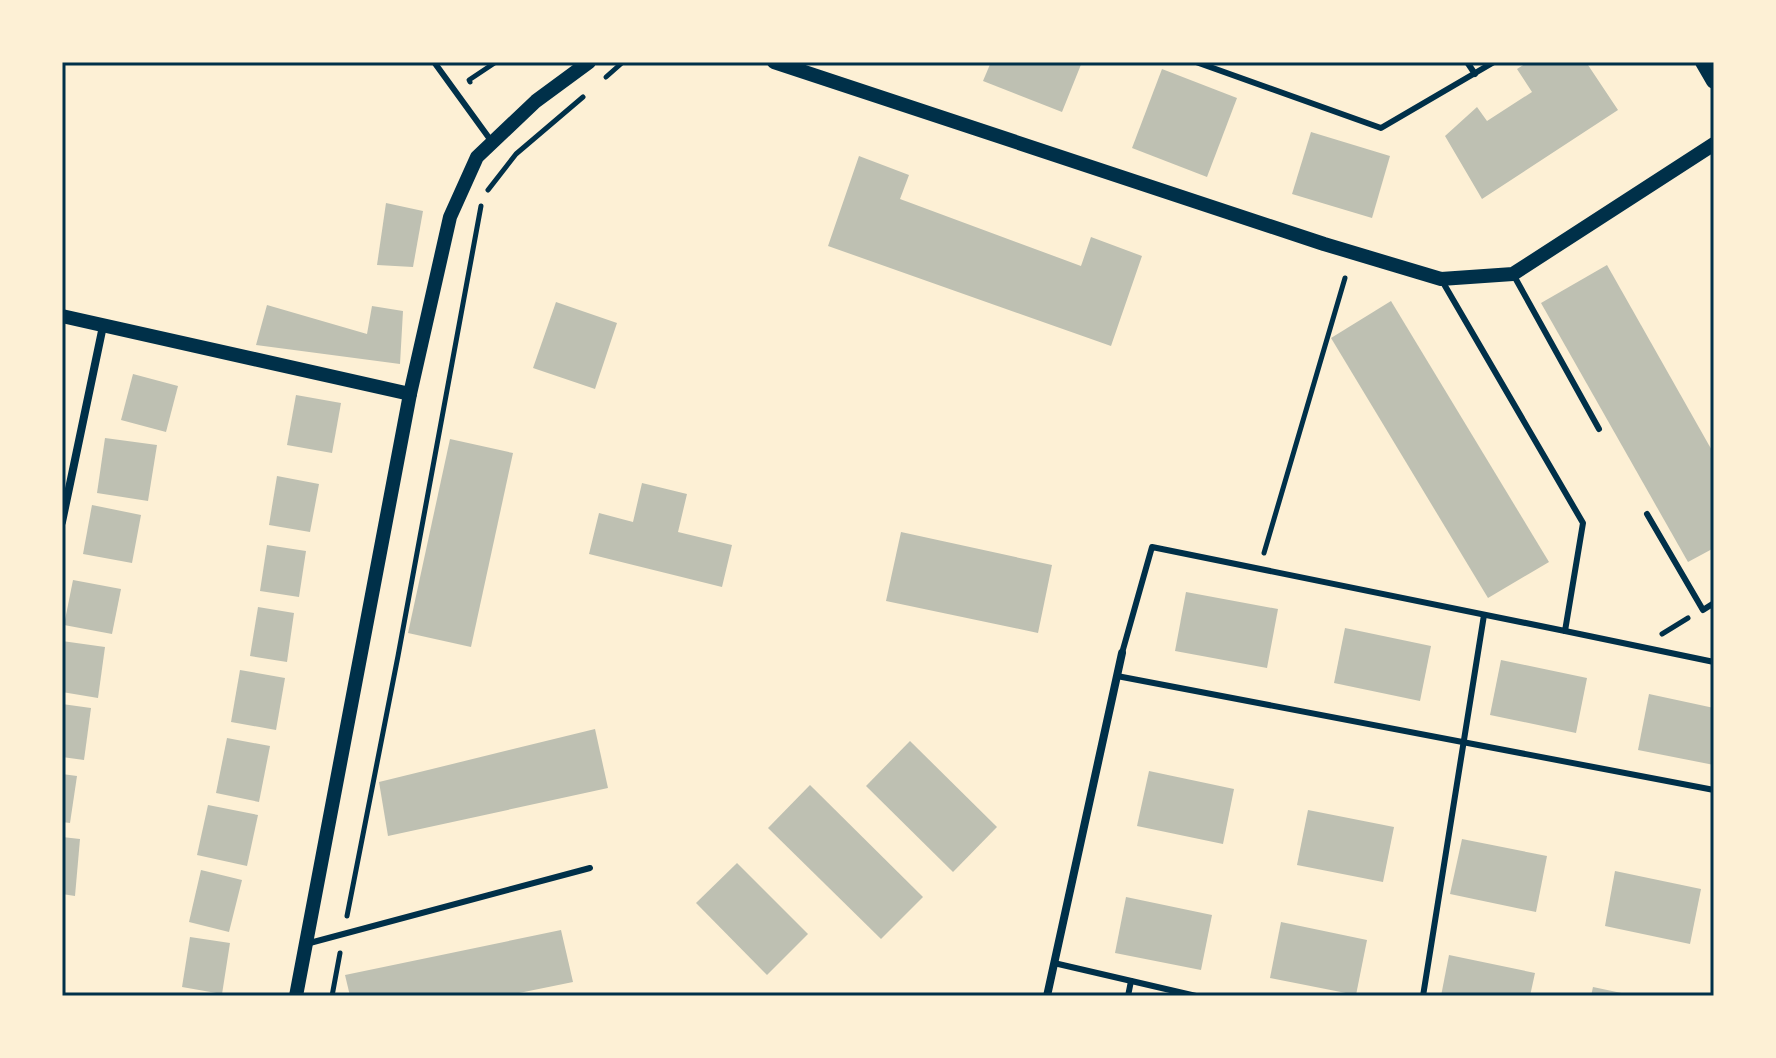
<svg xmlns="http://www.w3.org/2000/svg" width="1776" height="1058" viewBox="0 0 1776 1058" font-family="Manrope,sans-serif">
<rect width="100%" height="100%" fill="#fdf0d5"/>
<g fill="#bec0b2">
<polygon points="991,62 1082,62 1062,112 983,81"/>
<polygon points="1528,62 1586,62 1618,110 1482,199 1445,136 1477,107 1487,121 1532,92 1517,69"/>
<polygon points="1162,69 1237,98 1207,177 1132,148"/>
<polygon points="1311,132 1390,156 1372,218 1292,194"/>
<polygon points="859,156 909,175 900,199 1081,266 1091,237 1142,256 1111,346 828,246"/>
<polygon points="386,203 423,211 413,267 377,265"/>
<polygon points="1607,265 1714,454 1714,548 1688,562 1541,303"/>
<polygon points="1391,301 1549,562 1488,598 1331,338"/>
<polygon points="556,302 617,323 595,389 533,368"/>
<polygon points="267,305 367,334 372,306 403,311 400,364 256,345"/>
<polygon points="133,374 178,386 166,432 121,420"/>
<polygon points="296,395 341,403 332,453 287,445"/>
<polygon points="105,438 157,445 148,501 97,493"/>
<polygon points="450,439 513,453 471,647 408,633"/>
<polygon points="277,476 319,484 310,532 269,525"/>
<polygon points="642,483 687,494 678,532 732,545 722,587 589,554 599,513 633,522"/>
<polygon points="92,505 141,515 132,563 83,554"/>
<polygon points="901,532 1052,565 1038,633 886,601"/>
<polygon points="267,545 306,551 299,597 260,591"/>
<polygon points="73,580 121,589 112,634 64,625"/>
<polygon points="1186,592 1278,609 1267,668 1175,651"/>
<polygon points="258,607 294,613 287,662 250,656"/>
<polygon points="1345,628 1431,646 1420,701 1334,683"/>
<polygon points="62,641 105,647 98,698 62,692"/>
<polygon points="1501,660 1587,678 1576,733 1490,715"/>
<polygon points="240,670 285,678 276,730 231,722"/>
<polygon points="1649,694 1714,708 1714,765 1638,750"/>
<polygon points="62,704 91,708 84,760 62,757"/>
<polygon points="595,729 608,788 388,836 379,782"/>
<polygon points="227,738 270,746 259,802 216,793"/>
<polygon points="910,741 997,827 953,872 866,786"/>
<polygon points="1149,771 1234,789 1223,844 1137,826"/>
<polygon points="62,774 77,776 70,823 62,822"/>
<polygon points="810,785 923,897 881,939 768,828"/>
<polygon points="208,805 258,815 247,866 197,855"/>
<polygon points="1308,810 1394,827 1383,882 1297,865"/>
<polygon points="62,837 80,839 75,896 62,894"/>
<polygon points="1462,839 1547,856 1536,912 1450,894"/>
<polygon points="737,863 808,934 767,975 696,903"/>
<polygon points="201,870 242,880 229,932 189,922"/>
<polygon points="1615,871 1701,889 1690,944 1605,926"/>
<polygon points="1126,897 1212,915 1201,970 1115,953"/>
<polygon points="1281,922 1367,940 1356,995 1270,978"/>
<polygon points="561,930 573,982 504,996 350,996 345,975"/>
<polygon points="190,937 230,943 222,994 182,987"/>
<polygon points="1449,955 1535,973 1530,996 1441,996"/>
<polygon points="1593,987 1631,995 1631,996 1591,996"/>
</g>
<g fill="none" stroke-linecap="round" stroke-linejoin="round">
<g stroke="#003049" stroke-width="5">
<polyline points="606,77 623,62"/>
<polyline points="470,82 469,80 496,62"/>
<polyline points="488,190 516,154 583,97"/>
<polyline points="1264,553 1345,278"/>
<polyline points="1662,634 1688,618"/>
<polyline points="347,916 398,656 481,206"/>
<polyline points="332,996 340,953"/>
</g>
<g stroke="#003049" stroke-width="6">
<polyline points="434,62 492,142"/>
<polyline points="1196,62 1381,128 1494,62"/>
<polyline points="1467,62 1475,74"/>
<polyline points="1513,274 1599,429"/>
<polyline points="1647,514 1703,610 1714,603"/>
<polyline points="1565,631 1714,662"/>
<polyline points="1122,653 1152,547 1565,631 1583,523 1441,279"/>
<polyline points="1117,676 1714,790"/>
<polyline points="306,944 590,868"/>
<polyline points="1054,963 1196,996"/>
<polyline points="1128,996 1131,981"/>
<polyline points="1423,996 1484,615"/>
</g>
<g stroke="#003049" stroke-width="8">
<polyline points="62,522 103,326"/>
<polyline points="1047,996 1122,653"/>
</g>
<g stroke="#003049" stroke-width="14">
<polyline points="774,62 1324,244 1441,279 1513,274 1714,144"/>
<polyline points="62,316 410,394"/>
<polyline points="296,996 410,394 450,217 477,157 536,101 589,62"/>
</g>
<polyline stroke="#003049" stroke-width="16" points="1703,62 1714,81"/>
</g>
<rect width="1776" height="1058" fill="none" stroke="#fdf0d5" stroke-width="128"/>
<rect x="64" y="64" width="1648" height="930" fill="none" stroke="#003049" stroke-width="3"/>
</svg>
